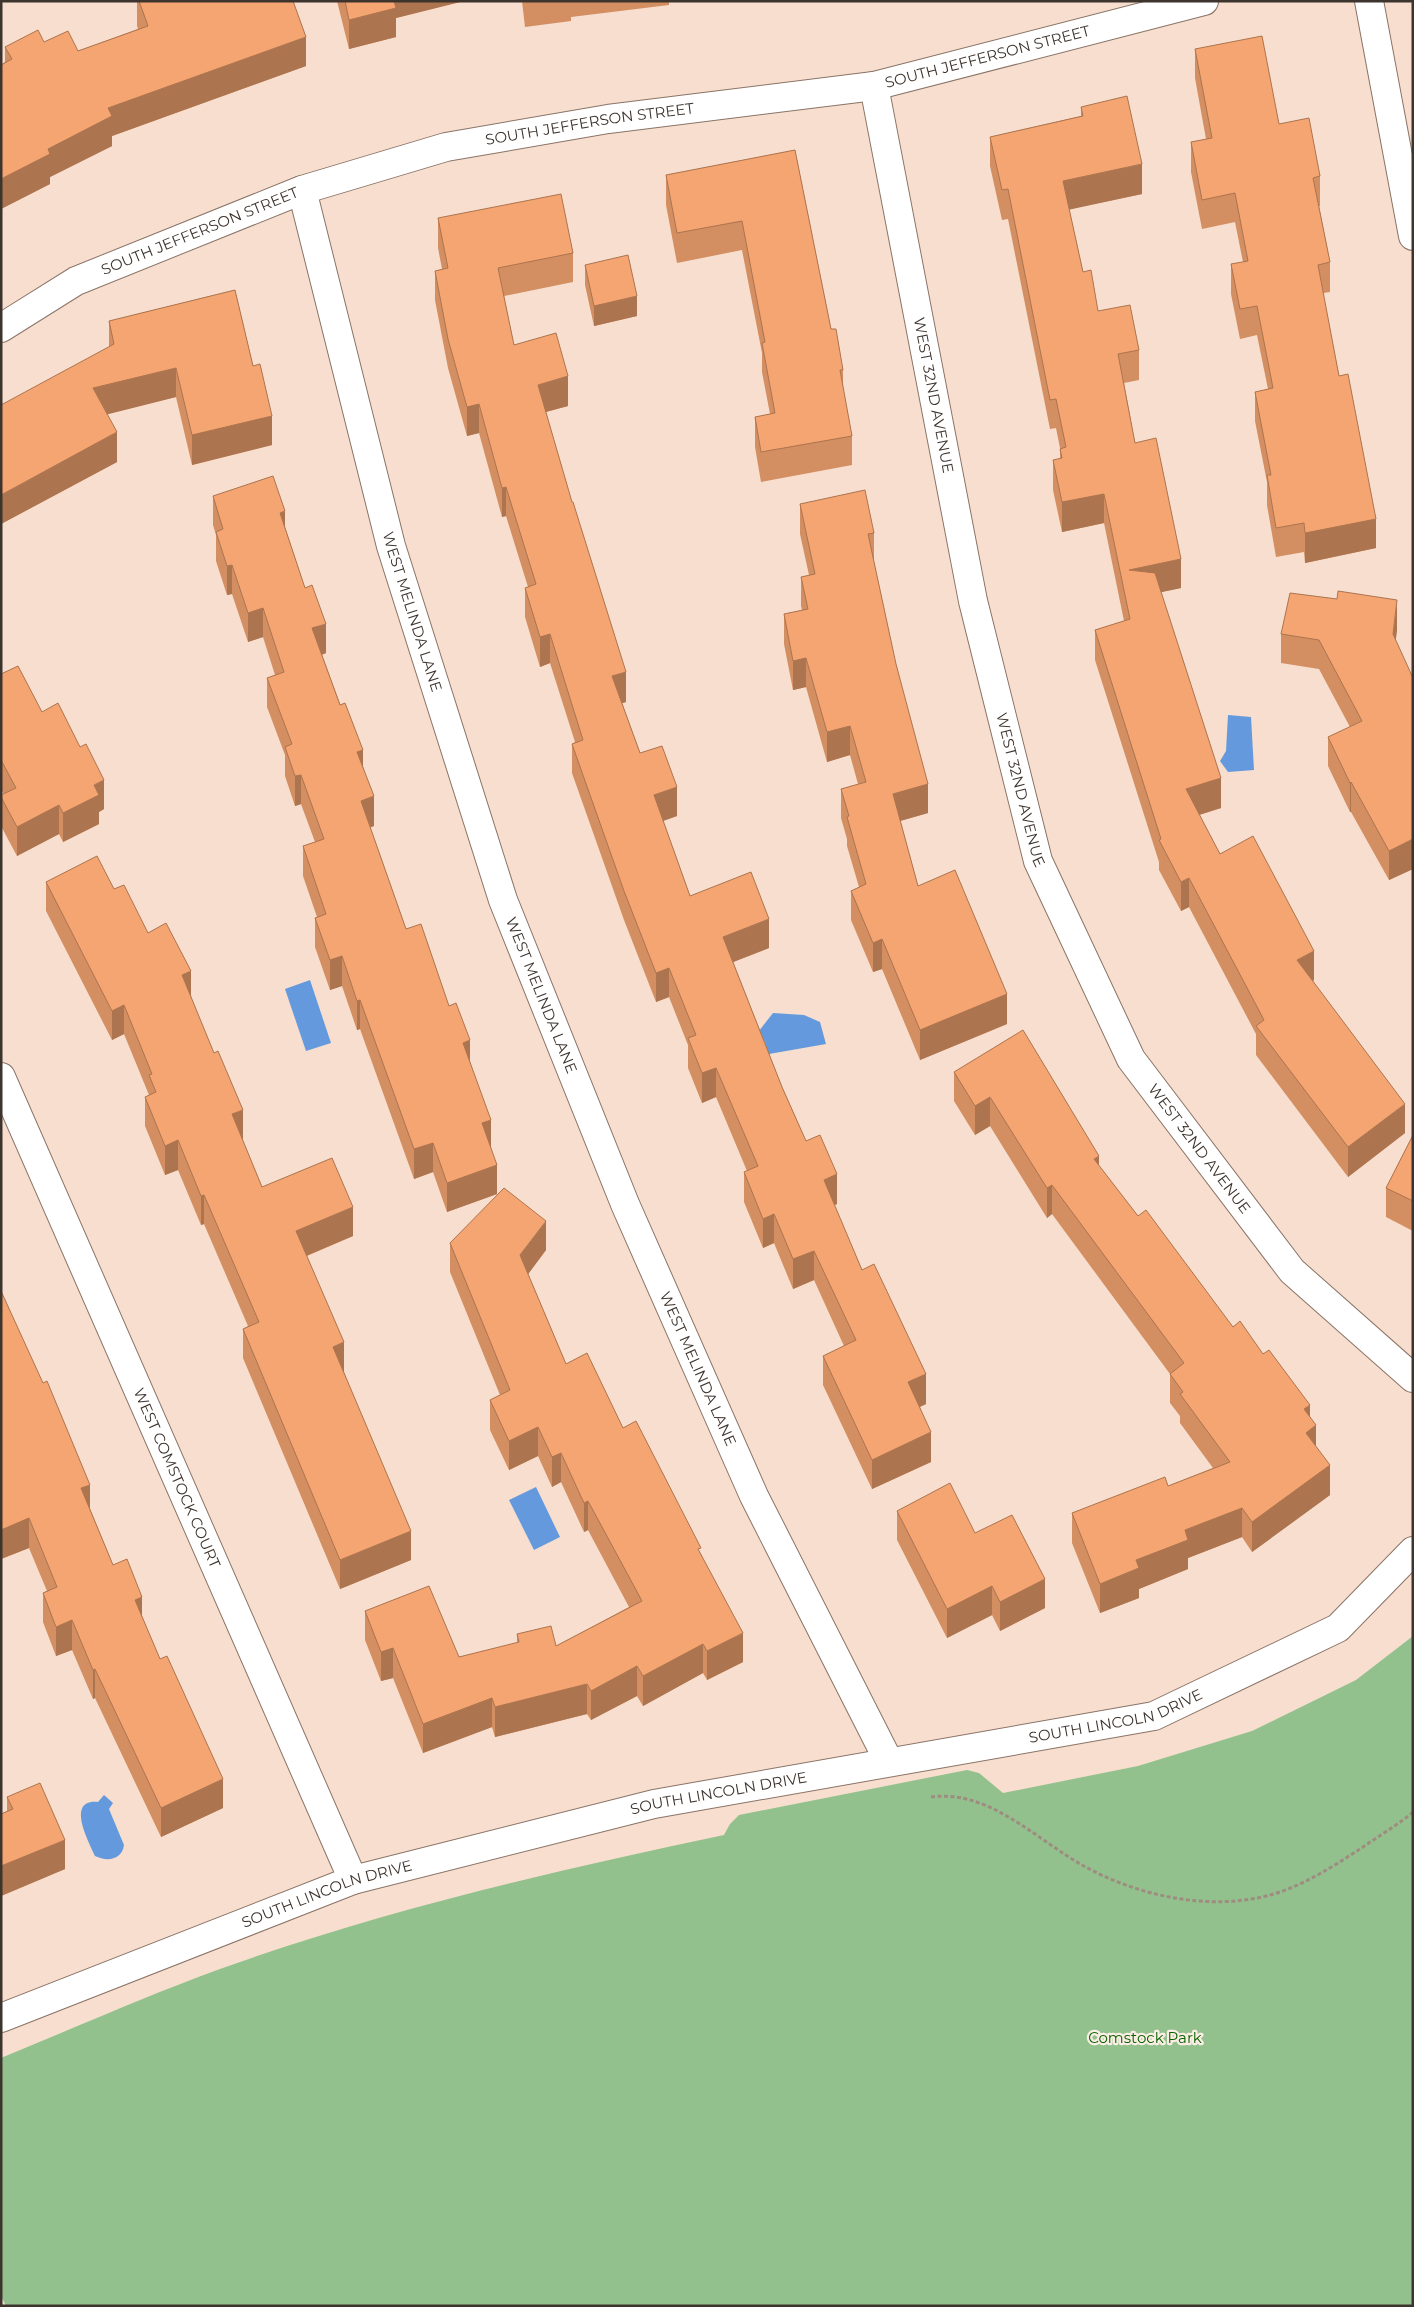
<svg xmlns="http://www.w3.org/2000/svg" width="1414" height="2307" viewBox="0 0 1414 2307" font-family="Montserrat,sans-serif">
<rect width="100%" height="100%" fill="#f7dece"/>
<path fill="#92c18d" d="M1413 1636V2306H6L1 2296V2058C74 2028 146 1996 220 1969 384 1910 554 1871 724 1835L730 1824 739 1815 967 1770 979 1773 1003 1793 1138 1766 1252 1731 1356 1680Z"/>
<g fill="#649add">
<polygon points="1228,715 1251,717 1254,770 1228,772 1220,761 1226,751"/>
<polygon points="310,980 331,1043 306,1051 285,989"/>
<polygon points="773,1013 804,1015 820,1022 826,1044 769,1054 767,1052 765,1042 758,1032"/>
<polygon points="536,1487 560,1537 534,1550 509,1500"/>
<path d="M104 1795 113 1803 109 1809 124 1845C122 1860 107 1862 95 1856 89 1842 65 1799 98 1802Z"/>
</g>
<g fill="none" stroke-linecap="round" stroke-linejoin="round">
<g stroke="#8a7467" stroke-width="30">
<g id="minor">
<polyline points="1369,1 1413,236"/>
<path id="s1" d="M874 86 973 601 1038 861 1131 1059 1292 1271 1413 1378"/>
<path id="s2" d="M302 190 391 546 503 900 625 1204 754 1496 889 1762"/>
<path id="s3" d="M1 328 76 281 302 190 446 147 608 119 874 86 1204 1"/>
<path id="s4" d="M1 1077 353 1880"/>
<path id="s5" d="M1 2018 353 1880 654 1804 1154 1716 1338 1628 1413 1551"/>
</g>
</g>
<path stroke="#9e8c81" stroke-width="3" stroke-dasharray="4 2.5" stroke-linecap="butt" d="M931 1797C988 1789 1036 1839 1082 1865 1135 1895 1206 1911 1266 1896 1300 1888 1334 1866 1363 1847 1380 1835 1398 1825 1413 1812"/>
<use href="#minor" stroke="#fff" stroke-width="28"/>
</g>
<g fill="#d38e61">
<polygon points="137,1 293,1 306,66 112,136 112,146 50,177 50,184 1,209 1,65 5,62 5,47 44,42 78,51 138,29 137,26"/>
<polygon points="337,1 464,1 396,18 396,37 349,49"/>
<polygon points="522,1 669,1 669,5 571,17 571,21 525,27"/>
<polygon points="1195,49 1279,124 1320,176 1320,206 1319,206 1330,262 1330,292 1323,293 1339,376 1376,548 1305,563 1304,552 1276,557 1267,505 1267,482 1255,421 1255,392 1268,389 1257,335 1240,339 1231,294 1231,264 1243,262 1235,222 1202,229 1191,172 1191,142 1206,139 1195,78"/>
<polygon points="1081,107 1142,194 1069,209 1083,272 1098,311 1139,350 1139,380 1124,383 1135,443 1181,588 1161,592 1221,808 1199,815 1220,854 1314,980 1313,981 1405,1133 1348,1177 1256,1055 1256,1034 1189,907 1181,911 1159,870 1159,862 1095,660 1095,630 1124,621 1104,523 1062,532 1053,490 1053,460 1060,459 1060,448 1056,428 1050,429 1008,219 1002,220 990,166 990,137 1081,116"/>
<polygon points="795,150 831,329 843,370 843,390 852,436 852,465 761,482 755,447 755,417 770,414 762,372 762,353 742,250 677,263 666,205 666,175"/>
<polygon points="438,218 573,253 573,282 504,296 514,345 568,406 546,412 626,702 622,703 640,753 677,816 663,821 690,896 769,948 733,962 782,1087 806,1141 837,1204 834,1205 862,1270 926,1404 920,1407 931,1462 872,1489 823,1385 823,1356 844,1346 814,1280 793,1289 774,1243 763,1248 744,1202 744,1172 747,1171 716,1097 702,1103 688,1068 688,1045 669,997 656,1002 624,920 572,773 572,744 575,742 550,663 540,667 525,617 525,588 528,587 506,516 502,517 479,433 467,436 448,368 435,300 435,271 442,269 438,248"/>
<polygon points="585,265 637,316 594,326 585,285"/>
<polygon points="235,290 272,445 192,465 176,397 107,414 117,462 1,524 109,347 109,321"/>
<polygon points="213,496 285,527 326,653 322,655 363,766 374,826 370,827 406,929 449,1006 470,1062 491,1148 497,1194 447,1212 433,1172 414,1179 360,1029 357,1030 342,986 330,990 315,947 315,918 317,917 303,876 303,846 315,842 301,804 295,806 285,776 285,755 267,707 267,678 275,675 263,637 248,642 232,594 227,595 216,561 216,535 213,525"/>
<polygon points="800,504 874,533 874,563 928,813 900,821 918,886 1007,1024 920,1060 882,969 873,972 851,920 851,891 859,887 847,846 847,839 841,818 841,789 858,784 850,755 827,762 806,687 793,690 784,644 784,614 802,610 801,606 801,577 809,575 800,534"/>
<polygon points="1397,630 1395,640 1413,678 1413,869 1389,880 1351,812 1350,812 1328,766 1328,737 1350,727 1319,669 1281,663 1281,634"/>
<polygon points="1,674 42,712 104,809 99,812 99,824 63,842 59,834 17,856 1,826 1,795 4,794 1,790"/>
<polygon points="46,882 114,889 148,933 191,996 242,1139 262,1187 353,1236 307,1256 344,1371 344,1372 411,1560 340,1589 243,1358 243,1329 248,1326 204,1224 201,1225 178,1170 165,1175 145,1126 145,1097 149,1095 124,1034 112,1040 46,911"/>
<polygon points="954,1072 1099,1166 1138,1216 1310,1417 1316,1447 1330,1495 1252,1552 1242,1537 1188,1558 1188,1569 1139,1589 1139,1598 1100,1613 1072,1543 1072,1513 1168,1486 1213,1468 1180,1423 1180,1416 1170,1403 1170,1374 1052,1214 1047,1218 990,1126 975,1135 954,1101"/>
<polygon points="1413,1135 1413,1231 1386,1217 1386,1188"/>
<polygon points="450,1243 546,1250 528,1274 566,1364 623,1428 701,1554 743,1662 707,1680 703,1673 643,1706 637,1696 591,1720 587,1714 495,1737 492,1727 423,1753 393,1678 381,1681 365,1640 365,1611 459,1657 517,1643 517,1634 556,1646 629,1607 588,1530 584,1532 561,1482 552,1487 538,1456 509,1470 490,1430 490,1400 500,1395 450,1272"/>
<polygon points="1,1291 113,1565 142,1617 223,1808 161,1837 95,1698 93,1699 72,1650 56,1656 43,1622 43,1593 47,1591 29,1548 1,1559"/>
<polygon points="897,1511 975,1533 1045,1608 1000,1631 992,1615 947,1638 897,1540"/>
<polygon points="7,1797 65,1869 1,1896 1,1814 7,1811"/>
</g>
<g fill="#ac744f">
<polygon points="391,1 464,1 396,18 396,37 349,49 349,20"/>
<polygon points="306,37 306,66 112,136 112,146 50,177 50,184 1,209 1,179 48,149 108,108"/>
<polygon points="1142,164 1142,194 1063,211 1063,181"/>
<polygon points="637,296 637,316 594,326 594,306"/>
<polygon points="176,368 176,397 93,418 93,388"/>
<polygon points="568,376 568,406 538,414 538,385"/>
<polygon points="479,404 479,433 467,436 467,407"/>
<polygon points="272,416 272,445 192,465 192,435"/>
<polygon points="117,432 117,462 1,524 1,495"/>
<polygon points="506,487 506,516 502,517 502,488"/>
<polygon points="1104,494 1104,523 1062,532 1062,502"/>
<polygon points="285,511 285,540 280,513"/>
<polygon points="1376,519 1376,548 1305,563 1305,533"/>
<polygon points="1181,559 1181,588 1129,599 1129,570"/>
<polygon points="232,565 232,594 227,595 227,566"/>
<polygon points="1397,600 1397,630 1393,664 1393,634"/>
<polygon points="263,608 263,637 248,642 248,613"/>
<polygon points="326,624 326,653 312,658 312,628"/>
<polygon points="550,634 550,663 540,667 540,637"/>
<polygon points="806,658 806,687 793,690 793,661"/>
<polygon points="626,672 626,702 612,706 612,676"/>
<polygon points="850,726 850,755 827,762 827,732"/>
<polygon points="363,750 363,780 357,752"/>
<polygon points="301,775 301,804 295,806 295,776"/>
<polygon points="1221,778 1221,808 1186,819 1186,789"/>
<polygon points="104,780 104,809 99,812 99,824 63,842 63,813 94,785"/>
<polygon points="1351,782 1351,812 1350,812 1350,783"/>
<polygon points="928,784 928,813 893,823 893,794"/>
<polygon points="677,787 677,816 654,824 654,795"/>
<polygon points="374,796 374,826 361,831 361,801"/>
<polygon points="59,805 59,834 17,856 17,827"/>
<polygon points="1413,839 1413,869 1389,880 1389,851"/>
<polygon points="1189,878 1189,907 1181,911 1181,882"/>
<polygon points="769,919 769,948 723,966 723,937"/>
<polygon points="882,939 882,969 873,972 873,943"/>
<polygon points="1314,951 1314,980 1297,989 1297,960"/>
<polygon points="342,956 342,986 330,990 330,960"/>
<polygon points="669,968 669,997 656,1002 656,973"/>
<polygon points="191,971 191,1000 182,975"/>
<polygon points="1007,994 1007,1024 920,1060 920,1030"/>
<polygon points="360,1000 360,1029 357,1030 357,1001"/>
<polygon points="124,1005 124,1034 112,1040 112,1011"/>
<polygon points="470,1040 470,1069 463,1043"/>
<polygon points="716,1068 716,1097 702,1103 702,1073"/>
<polygon points="990,1097 990,1126 975,1135 975,1106"/>
<polygon points="1405,1104 1405,1133 1348,1177 1348,1147"/>
<polygon points="243,1110 243,1139 232,1144 232,1114"/>
<polygon points="491,1120 491,1150 482,1123"/>
<polygon points="178,1140 178,1170 165,1175 165,1146"/>
<polygon points="433,1143 433,1172 414,1179 414,1149"/>
<polygon points="1099,1156 1099,1185 1094,1159"/>
<polygon points="497,1165 497,1194 447,1212 447,1183"/>
<polygon points="837,1174 837,1204 824,1210 824,1180"/>
<polygon points="1052,1185 1052,1214 1047,1218 1047,1188"/>
<polygon points="204,1195 204,1224 201,1225 201,1196"/>
<polygon points="353,1207 353,1236 296,1260 296,1231"/>
<polygon points="774,1214 774,1243 763,1248 763,1219"/>
<polygon points="546,1221 546,1250 520,1285 520,1255"/>
<polygon points="814,1251 814,1280 793,1289 793,1259"/>
<polygon points="344,1342 344,1371 333,1376 333,1347"/>
<polygon points="926,1374 926,1404 908,1412 908,1382"/>
<polygon points="1310,1405 1310,1430 1316,1425 1316,1455 1306,1463 1304,1409"/>
<polygon points="538,1427 538,1456 509,1470 509,1441"/>
<polygon points="931,1432 931,1462 872,1489 872,1460"/>
<polygon points="561,1453 561,1482 552,1487 552,1457"/>
<polygon points="1330,1465 1330,1495 1252,1552 1252,1522"/>
<polygon points="90,1485 90,1514 81,1488"/>
<polygon points="588,1501 588,1530 584,1532 584,1503"/>
<polygon points="1242,1508 1242,1537 1188,1558 1188,1569 1139,1589 1139,1598 1100,1613 1100,1584 1185,1530"/>
<polygon points="29,1518 29,1548 1,1559 1,1530"/>
<polygon points="411,1531 411,1560 340,1589 340,1560"/>
<polygon points="1045,1579 1045,1608 1000,1631 1000,1602"/>
<polygon points="992,1586 992,1615 947,1638 947,1609"/>
<polygon points="142,1597 142,1627 135,1600"/>
<polygon points="72,1620 72,1650 56,1656 56,1627"/>
<polygon points="743,1633 743,1662 707,1680 707,1651"/>
<polygon points="703,1644 703,1673 643,1706 643,1676"/>
<polygon points="393,1648 393,1678 381,1681 381,1652"/>
<polygon points="637,1666 637,1696 591,1720 591,1691"/>
<polygon points="95,1669 95,1698 93,1699 93,1670"/>
<polygon points="587,1684 587,1714 495,1737 495,1707"/>
<polygon points="492,1698 492,1727 423,1753 423,1724"/>
<polygon points="223,1779 223,1808 161,1837 161,1808"/>
<polygon points="65,1840 65,1869 1,1896 1,1866"/>
</g>
<g fill="#f5a571" stroke="#ac744f">
<polygon points="139,1 293,1 306,37 108,108 112,116 48,149 50,154 1,179 1,65 12,59 5,47 38,30 44,42 68,31 78,51 148,26"/>
<polygon points="345,1 394,1 396,8 349,20"/>
<polygon points="1262,36 1279,124 1309,118 1320,176 1313,178 1330,262 1318,265 1339,376 1348,374 1376,519 1305,533 1304,523 1276,528 1267,475 1271,475 1255,392 1273,388 1257,306 1240,309 1231,264 1248,261 1235,193 1202,200 1191,142 1212,138 1195,49"/>
<polygon points="1127,96 1142,164 1063,181 1083,272 1091,270 1098,311 1130,305 1139,350 1118,354 1135,443 1156,438 1181,559 1129,570 1155,573 1221,778 1186,789 1220,854 1253,836 1314,951 1297,960 1405,1104 1348,1147 1256,1026 1264,1020 1189,878 1181,882 1159,840 1161,839 1095,630 1130,619 1104,494 1062,502 1053,460 1062,458 1060,449 1066,447 1056,399 1050,400 1008,189 1002,190 990,137 1083,116 1081,107"/>
<polygon points="795,150 831,329 836,329 843,370 840,370 852,436 761,452 755,417 775,413 762,343 765,342 742,221 677,233 666,175"/>
<polygon points="561,194 573,253 498,268 514,345 556,333 568,376 538,385 572,502 573,502 626,672 612,676 640,753 662,746 677,787 654,795 690,896 751,872 769,919 723,937 782,1087 806,1141 820,1135 837,1174 824,1180 862,1270 874,1264 926,1374 908,1382 931,1432 872,1460 823,1356 856,1340 814,1251 793,1259 774,1214 763,1219 744,1172 758,1166 716,1068 702,1073 688,1038 696,1035 669,968 656,973 624,891 572,744 583,740 550,634 540,637 525,588 536,584 506,487 502,488 479,404 467,407 448,339 435,271 448,268 438,218"/>
<polygon points="628,255 637,296 594,306 585,265"/>
<polygon points="235,290 253,366 260,364 272,416 192,435 176,368 93,388 117,432 1,495 1,405 114,344 109,321"/>
<polygon points="273,476 285,511 280,513 305,588 312,585 326,624 312,628 340,705 345,703 363,750 357,752 374,796 361,801 406,929 421,924 449,1006 456,1003 470,1040 463,1043 491,1120 482,1123 497,1165 447,1183 433,1143 414,1149 360,1000 357,1001 342,956 330,960 315,918 326,914 303,846 324,839 301,775 295,776 285,747 292,744 267,678 284,672 263,608 248,613 232,565 227,566 216,532 223,529 213,496"/>
<polygon points="865,490 874,533 868,534 896,664 928,784 893,794 918,886 955,870 1007,994 920,1030 882,939 873,943 851,891 866,884 847,817 849,816 841,789 866,782 850,726 827,732 806,658 793,661 784,614 808,609 801,577 815,574 800,504"/>
<polygon points="1338,591 1397,600 1393,634 1413,678 1413,839 1389,851 1351,782 1350,783 1328,737 1362,721 1319,640 1281,634 1290,593 1337,599"/>
<polygon points="18,666 42,712 58,703 80,747 86,744 104,780 94,785 99,795 63,813 59,805 17,827 1,797 1,795 16,788 1,760 1,674"/>
<polygon points="97,856 114,889 124,885 148,933 166,923 191,971 182,975 214,1053 218,1051 243,1110 232,1114 262,1187 332,1158 353,1207 296,1231 344,1342 333,1347 411,1531 340,1560 243,1329 259,1322 204,1195 201,1196 178,1140 165,1146 145,1097 156,1092 149,1075 152,1074 124,1005 112,1011 46,882"/>
<polygon points="1023,1030 1099,1156 1094,1159 1138,1216 1146,1210 1233,1327 1240,1321 1263,1354 1269,1350 1310,1405 1304,1409 1316,1425 1306,1433 1330,1465 1252,1522 1242,1508 1185,1530 1188,1540 1136,1560 1139,1568 1100,1584 1072,1513 1165,1477 1168,1486 1230,1462 1180,1394 1183,1392 1170,1374 1184,1363 1052,1185 1047,1188 990,1097 975,1106 954,1072"/>
<polygon points="1413,1135 1413,1201 1386,1188"/>
<polygon points="504,1188 546,1221 520,1255 566,1364 587,1353 623,1428 636,1421 701,1548 698,1549 743,1633 707,1651 703,1644 643,1676 637,1666 591,1691 587,1684 495,1707 492,1698 423,1724 393,1648 381,1652 365,1611 429,1586 459,1657 519,1642 517,1634 551,1626 556,1646 642,1601 588,1501 584,1503 561,1453 552,1457 538,1427 509,1441 490,1400 510,1390 450,1243"/>
<polygon points="1,1291 43,1383 47,1381 90,1485 81,1488 113,1565 127,1559 142,1597 135,1600 160,1659 167,1656 223,1779 161,1808 95,1669 93,1670 72,1620 56,1627 43,1593 57,1587 29,1518 1,1530"/>
<polygon points="950,1483 975,1533 1012,1515 1045,1579 1000,1602 992,1586 947,1609 897,1511"/>
<polygon points="40,1783 65,1840 1,1866 1,1814 13,1809 7,1797"/>
</g>
<g text-anchor="middle" stroke-width="4.5" stroke-linejoin="round" paint-order="stroke">
<g font-size="15" fill="#3e342e" stroke="#fcede4">
<text dy="5" stroke="none"><textPath href="#s3" startOffset="1032">SOUTH JEFFERSON STREET</textPath></text>
<text dy="5" stroke="none"><textPath href="#s3" startOffset="628">SOUTH JEFFERSON STREET</textPath></text>
<text dy="5" stroke="none"><textPath href="#s3" startOffset="222">SOUTH JEFFERSON STREET</textPath></text>
<text dy="5" stroke="none"><textPath href="#s1" startOffset="315">WEST 32ND AVENUE</textPath></text>
<text dy="5" stroke="none"><textPath href="#s2" startOffset="436">WEST MELINDA LANE</textPath></text>
<text dy="5" stroke="none"><textPath href="#s1" startOffset="719">WEST 32ND AVENUE</textPath></text>
<text dy="5" stroke="none"><textPath href="#s2" startOffset="841">WEST MELINDA LANE</textPath></text>
<text dy="5" stroke="none"><textPath href="#s1" startOffset="1124">WEST 32ND AVENUE</textPath></text>
<text dy="5" stroke="none"><textPath href="#s2" startOffset="1246">WEST MELINDA LANE</textPath></text>
<text dy="5" stroke="none"><textPath href="#s4" startOffset="438">WEST COMSTOCK COURT</textPath></text>
<text dy="5" stroke="none"><textPath href="#s5" startOffset="1159">SOUTH LINCOLN DRIVE</textPath></text>
<text dy="5" stroke="none"><textPath href="#s5" startOffset="754">SOUTH LINCOLN DRIVE</textPath></text>
<text dy="5" stroke="none"><textPath href="#s5" startOffset="349">SOUTH LINCOLN DRIVE</textPath></text>
</g>
<g font-size="15" fill="#076300" stroke="#fcede4">
<text x="1145" y="2043">Comstock Park</text>
</g>
</g>
<rect width="1414" height="2307" fill="none" stroke="#3e342e" stroke-width="5"/>
</svg>
